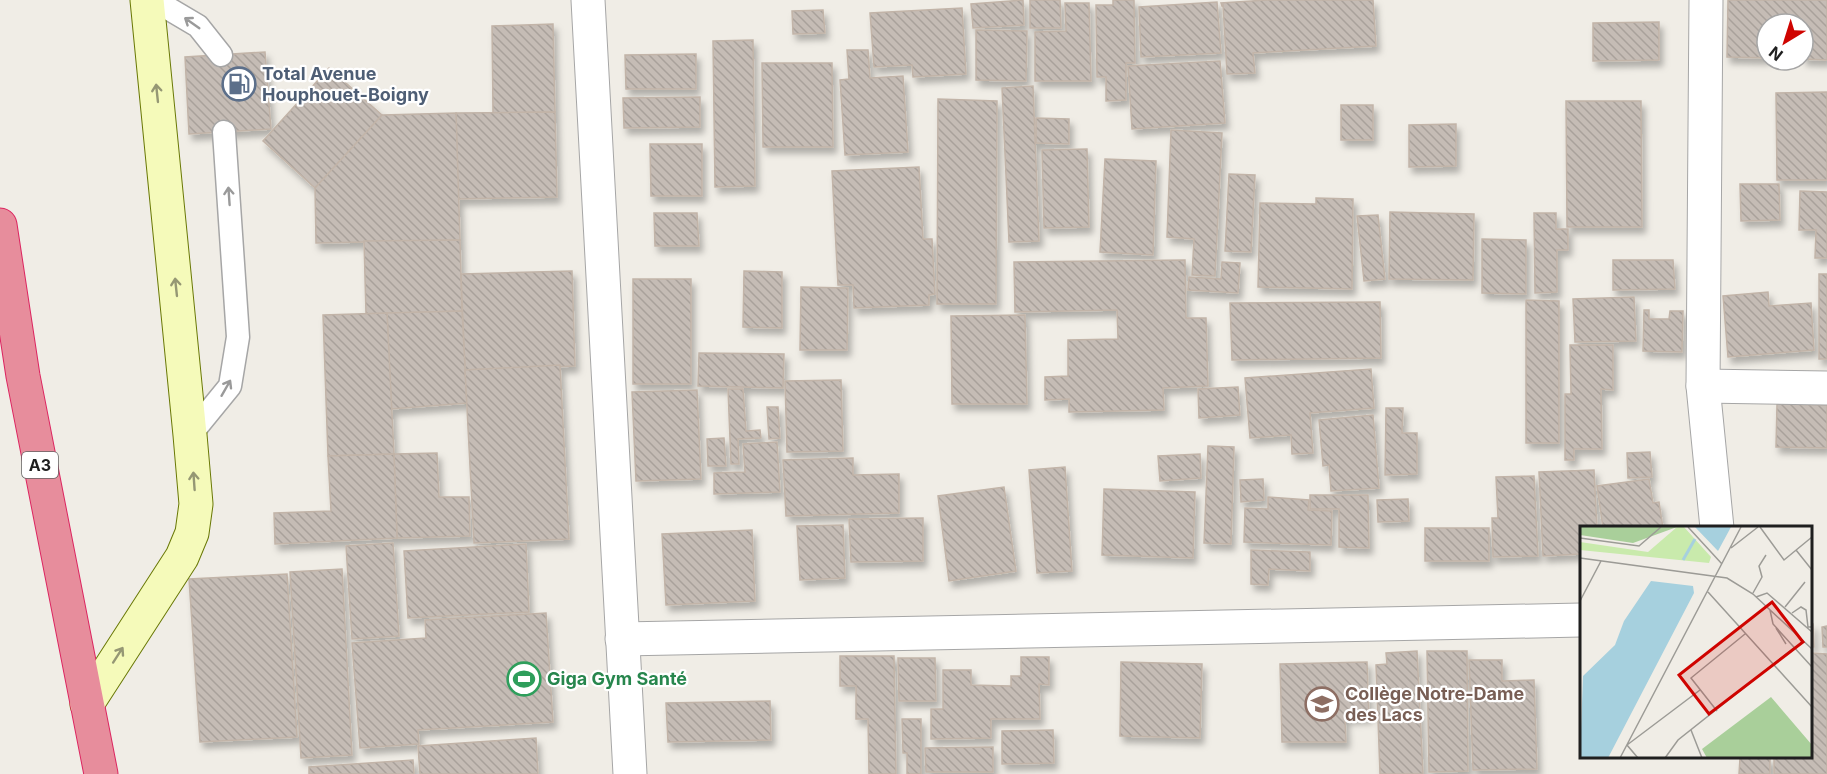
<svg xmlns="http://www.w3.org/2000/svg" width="1827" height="774" viewBox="0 0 1827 774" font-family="Inter,sans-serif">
<defs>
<pattern id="building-back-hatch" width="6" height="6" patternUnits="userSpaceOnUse" patternTransform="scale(1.5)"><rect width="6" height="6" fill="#c5bcb5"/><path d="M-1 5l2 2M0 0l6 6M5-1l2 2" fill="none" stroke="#a9a19b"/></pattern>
<filter id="shadow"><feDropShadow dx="3.5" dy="6" stdDeviation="3" flood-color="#0004"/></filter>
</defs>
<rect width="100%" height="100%" fill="#f0ede6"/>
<g fill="url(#building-back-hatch)" stroke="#c2b4a8" stroke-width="1.5" filter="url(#shadow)">
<polygon points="1023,0 1024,25 973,28 971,4"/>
<polygon points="1030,0 1060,0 1061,28 1030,28"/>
<polygon points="1113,0 1134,0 1135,63 1126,63 1126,100 1106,101 1106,77 1097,77 1096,5 1113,5"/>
<polygon points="1267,0 1373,0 1376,46 1253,53 1255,73 1227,74 1223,5 1222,6 1221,3"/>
<polygon points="1728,0 1827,0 1827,60 1803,59 1803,24 1767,24 1767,58 1727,57"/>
<polygon points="1217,2 1221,53 1141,57 1139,7"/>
<polygon points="1065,3 1089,3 1091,81 1035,81 1035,32 1066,31"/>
<polygon points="962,8 966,74 913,77 912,65 874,67 870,13"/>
<polygon points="823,10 825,33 793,34 792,11"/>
<polygon points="1659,22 1659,60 1593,61 1593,23"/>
<polygon points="553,24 555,112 493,113 492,26"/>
<polygon points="976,30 1027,31 1026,81 976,80"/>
<polygon points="753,40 755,186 715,187 713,41"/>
<polygon points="847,50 868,50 870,78 903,76 908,152 845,155 840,80 849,79"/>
<polygon points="265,52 271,129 189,134 185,57"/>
<polygon points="696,54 696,89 626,89 625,55"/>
<polygon points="1220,61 1225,123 1132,129 1128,66"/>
<polygon points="762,63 832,63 833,147 763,147"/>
<polygon points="329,68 382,115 315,188 263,141"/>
<polygon points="1033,86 1039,241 1009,242 1002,88"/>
<polygon points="1827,92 1827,180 1777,180 1776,93"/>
<polygon points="700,97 700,127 624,128 623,98"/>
<polygon points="938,99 997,101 996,304 937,304"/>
<polygon points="1566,101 1641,101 1642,227 1567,227"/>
<rect x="1341" y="105" width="32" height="35"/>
<polygon points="555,112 557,197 458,199 456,113"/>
<polygon points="456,113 460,240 316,243 315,188 382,115"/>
<polygon points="1036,118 1069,119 1069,144 1036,143"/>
<polygon points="1456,124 1456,166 1409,167 1409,125"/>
<polygon points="1171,130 1222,133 1215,276 1192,275 1194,239 1167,237"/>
<polygon points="650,144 702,144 702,196 651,196"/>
<polygon points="1087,149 1089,227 1044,228 1042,150"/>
<polygon points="1105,159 1156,161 1153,255 1100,252"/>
<polygon points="919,167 923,239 932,239 935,294 929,295 929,305 854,308 853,285 838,285 832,171"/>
<polygon points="1229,174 1255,175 1251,252 1225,251"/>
<polygon points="1740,184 1779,184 1780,220 1741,221"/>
<polygon points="1800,191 1827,192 1827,258 1815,258 1816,230 1799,230"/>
<polygon points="1316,198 1353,199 1352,289 1258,287 1260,203 1316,204"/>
<polygon points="1390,212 1474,214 1473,280 1389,279"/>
<polygon points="654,213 697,213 699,246 655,246"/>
<polygon points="1534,213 1556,213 1556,229 1568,229 1568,250 1557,250 1557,292 1535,293"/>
<polygon points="1378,215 1385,279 1364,281 1357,216"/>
<polygon points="1482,239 1526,240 1526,294 1482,293"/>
<polygon points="460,240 462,311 366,314 364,241"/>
<polygon points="1185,260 1186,318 1206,318 1208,386 1163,388 1164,410 1069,412 1069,399 1045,400 1045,377 1068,376 1068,340 1118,339 1117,310 1015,312 1014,262"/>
<polygon points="1613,260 1673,260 1675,289 1613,290"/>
<polygon points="1222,262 1240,263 1238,293 1188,290 1189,277 1221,279"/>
<polygon points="572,271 575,366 465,370 461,274"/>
<polygon points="744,271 782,272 782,328 743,327"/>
<rect x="1819" y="274" width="8" height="85"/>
<rect x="633" y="279" width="58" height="105"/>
<polygon points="801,287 848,288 847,350 800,350"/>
<polygon points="1768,292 1769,306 1811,303 1814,350 1728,357 1723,296"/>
<polygon points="1634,297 1636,341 1575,342 1573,299"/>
<polygon points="1526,300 1559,301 1559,443 1526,443"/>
<polygon points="1380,302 1381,358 1232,360 1230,303"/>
<polygon points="1644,310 1649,310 1649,319 1669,319 1670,311 1683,311 1682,352 1643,351"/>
<polygon points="462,311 467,403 391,409 387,313"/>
<polygon points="387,313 394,454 328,456 323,315"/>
<polygon points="1025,315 1027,404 952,404 951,316"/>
<polygon points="1570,345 1613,345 1613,390 1601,389 1602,449 1574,449 1574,460 1565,460 1565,394 1571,394"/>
<polygon points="699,353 784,354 783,388 698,386"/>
<polygon points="560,365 569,539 474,543 465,370"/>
<polygon points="1371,369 1374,408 1310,413 1313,453 1292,454 1291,435 1250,438 1245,378"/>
<polygon points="841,380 843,451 787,452 785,381"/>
<polygon points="1238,387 1240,415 1199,418 1198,389"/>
<polygon points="728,389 743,389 746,431 760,430 761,438 738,439 739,464 731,464"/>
<polygon points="697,390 701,479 636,481 632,392"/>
<polygon points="1777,404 1827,405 1827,448 1776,447"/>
<polygon points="767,407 778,407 780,438 769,439"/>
<polygon points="1386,408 1403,408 1402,433 1417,433 1417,474 1385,475"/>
<polygon points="1373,415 1379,488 1331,491 1329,465 1323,466 1319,420"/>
<polygon points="724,438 726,466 708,466 707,439"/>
<polygon points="777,442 780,492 714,494 714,473 745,472 743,444"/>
<polygon points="1208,446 1234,447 1231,544 1204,543"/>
<polygon points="1650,452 1652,477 1628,478 1627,453"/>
<polygon points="437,453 439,497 469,497 470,536 397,538 394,454"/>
<polygon points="394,454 397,538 275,544 274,513 331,511 328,456"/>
<polygon points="1200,454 1201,478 1160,481 1158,456"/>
<polygon points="853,458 853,475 899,474 899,513 786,516 783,460"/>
<polygon points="1065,467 1072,571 1037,573 1029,470"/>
<polygon points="1594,470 1597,528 1581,528 1581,554 1543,556 1539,472"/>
<polygon points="1534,476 1538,556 1493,557 1492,518 1498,518 1496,477"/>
<polygon points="1263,479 1264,500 1241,502 1240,480"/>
<polygon points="1649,479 1653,503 1659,502 1663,528 1603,528 1597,486"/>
<polygon points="1004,487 1016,571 949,581 938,496"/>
<polygon points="1104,489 1195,492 1193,558 1102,555"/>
<polygon points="1310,495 1368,495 1369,548 1339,547 1339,509 1310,509"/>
<polygon points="1268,497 1309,500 1308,510 1332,511 1331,545 1244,542 1245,508 1268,509"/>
<polygon points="1408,499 1409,521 1378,522 1377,500"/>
<polygon points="923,518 923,561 851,562 849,519"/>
<polygon points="843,525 845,578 800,580 797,526"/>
<rect x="1425" y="528" width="64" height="33"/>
<polygon points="752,530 755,601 666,605 662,534"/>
<polygon points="393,543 399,636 352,639 346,546"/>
<polygon points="526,544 529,612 408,618 404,551"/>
<polygon points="1251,550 1310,552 1310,571 1269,569 1268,585 1251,584"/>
<polygon points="342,569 352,755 301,758 290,572"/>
<polygon points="287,574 297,737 200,742 189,579"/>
<polygon points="546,613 553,722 418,730 419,744 360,748 352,643 426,638 425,620"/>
<polygon points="1810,624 1813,624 1814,647 1810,647"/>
<polygon points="1827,626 1827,647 1823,647 1822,627"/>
<polygon points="1417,651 1423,774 1380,774 1376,665 1387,664 1386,653"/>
<polygon points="1427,651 1467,651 1468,771 1429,772"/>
<polygon points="1810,653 1827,654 1827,774 1774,774 1774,758 1810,758"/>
<polygon points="840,656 894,656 896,774 869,774 868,719 856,719 856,686 840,686"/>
<polygon points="1021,657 1049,657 1049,685 1039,684 1040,719 991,719 991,738 931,739 931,709 943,709 943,670 971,670 971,685 1011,686 1011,676 1021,676"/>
<polygon points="898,658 935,658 936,701 899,701"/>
<polygon points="1469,660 1502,660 1502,681 1534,680 1537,769 1473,770"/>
<polygon points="1121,662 1202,664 1200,738 1120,736"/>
<polygon points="1367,662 1369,717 1345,718 1346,742 1282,742 1280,664"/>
<polygon points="770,701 771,740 668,742 666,703"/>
<polygon points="902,719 921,719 921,774 907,774 907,753 903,753"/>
<polygon points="1053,730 1054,763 1002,764 1002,731"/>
<polygon points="536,738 538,774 420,774 418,746"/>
<polygon points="993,747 993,772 926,772 925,748"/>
<polygon points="1740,758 1770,758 1770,774 1739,774"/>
<polygon points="413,760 414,774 309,774 309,767"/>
</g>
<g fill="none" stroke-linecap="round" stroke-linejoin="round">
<g stroke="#a6a6a6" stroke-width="25">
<g id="lane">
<polyline points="154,0 198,26 221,55"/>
<polyline points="190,435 230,386 238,337 224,132"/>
</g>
</g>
<g stroke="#a6a6a6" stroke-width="35">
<g id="street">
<polyline points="588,0 630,774"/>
<polyline points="1706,0 1703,386 1717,528"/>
<polyline points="1703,386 1827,388"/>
<polyline points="622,639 1581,620"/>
</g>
</g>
<g stroke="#697805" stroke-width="35">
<polyline id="secondary" points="87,704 182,557 192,533 196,504 190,435 147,0"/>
</g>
<g stroke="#dc2560" stroke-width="35">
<polyline id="highway" points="0,225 23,376 101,774"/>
</g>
<use href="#lane" stroke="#fff" stroke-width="22"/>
<use href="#street" stroke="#fff" stroke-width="33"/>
<use href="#secondary" stroke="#f5faba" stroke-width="33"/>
<use href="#highway" stroke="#e78d9c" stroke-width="33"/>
</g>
<defs><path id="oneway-shaft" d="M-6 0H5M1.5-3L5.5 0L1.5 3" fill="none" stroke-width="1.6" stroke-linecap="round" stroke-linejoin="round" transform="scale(1.5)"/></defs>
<g stroke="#9a9a9a">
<use href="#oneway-shaft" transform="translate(192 23) rotate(-145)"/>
<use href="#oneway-shaft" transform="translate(229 196) rotate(-94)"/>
<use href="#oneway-shaft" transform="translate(226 388) rotate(-60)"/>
</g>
<g stroke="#959774">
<use href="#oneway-shaft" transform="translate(157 93) rotate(-96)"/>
<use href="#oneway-shaft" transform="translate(176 287) rotate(-96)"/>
<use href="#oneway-shaft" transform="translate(194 481) rotate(-94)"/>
<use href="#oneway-shaft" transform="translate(118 655) rotate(-57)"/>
</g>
<defs>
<g id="fuel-ring" transform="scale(1.725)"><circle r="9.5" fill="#fff" stroke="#5c6f8a" stroke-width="1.5"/><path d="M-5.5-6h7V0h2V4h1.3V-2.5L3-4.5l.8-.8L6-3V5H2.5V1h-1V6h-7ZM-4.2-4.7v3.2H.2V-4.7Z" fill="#5c6f8a"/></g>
<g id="stadium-ring" transform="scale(1.725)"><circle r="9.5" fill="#fff" stroke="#2e9e5b" stroke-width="1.5"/><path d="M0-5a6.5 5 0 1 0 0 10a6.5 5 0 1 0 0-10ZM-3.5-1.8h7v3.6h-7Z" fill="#2e9e5b"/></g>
<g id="school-ring" transform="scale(1.725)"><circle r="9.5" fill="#fff" stroke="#8d6e63" stroke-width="1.5"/><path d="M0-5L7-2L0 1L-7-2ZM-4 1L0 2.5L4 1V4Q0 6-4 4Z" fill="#8d6e63"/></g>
</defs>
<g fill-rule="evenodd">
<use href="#fuel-ring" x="239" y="84"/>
<use href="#stadium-ring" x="524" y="679"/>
<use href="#school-ring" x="1322" y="704"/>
</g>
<g text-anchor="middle" stroke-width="4.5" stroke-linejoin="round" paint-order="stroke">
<rect fill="#fff" stroke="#626262" stroke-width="1.5" x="22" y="452" width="36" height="26" rx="4.5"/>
<g font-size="16" font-weight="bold" fill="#1f1f1f">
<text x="40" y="471">A3</text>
</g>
<g font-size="18" font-weight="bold" fill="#4e5e75" stroke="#fff" text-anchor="start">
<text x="262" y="80">Total Avenue<tspan x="262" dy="21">Houphouet-Boigny</tspan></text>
</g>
<g font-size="18" font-weight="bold" fill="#27864d" stroke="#fff" text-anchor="start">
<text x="547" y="685">Giga Gym Santé</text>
</g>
<g font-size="18" font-weight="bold" fill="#785e54" stroke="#fff" text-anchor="start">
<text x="1345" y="700">Collège Notre-Dame<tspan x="1345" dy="21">des Lacs</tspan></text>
</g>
</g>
<g transform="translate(1580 526)">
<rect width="232" height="232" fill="#f0ede6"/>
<path d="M97 1H104L131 31 129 37 0 24V16L68 26Z" fill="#c9eaac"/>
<path d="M0 1H97L53 17 0 9ZM191 171 232 219V232H127L122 223Z" fill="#a9cf9a"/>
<path d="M115 1H151L138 25ZM71 55 113 60 114 67 28 232H0L3 150 35 119 44 95Z" fill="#a6d0de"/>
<path fill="none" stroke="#a6d0de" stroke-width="3" d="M103 34 115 13"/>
<path fill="none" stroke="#9c9b96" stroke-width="1.5" d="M108 1 142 38M180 1 204 34 232 11M0 12 59 20 81 1M151 22 178 1M216 24 232 44M0 32 147 52 173 68 232 123M128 66 232 181M173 67 182 51 179 40 186 29M176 71 187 67 232 106M0 75 21 35M205 81 225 56M190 84 193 98 232 141M212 87 221 81 226 84 228 101H232M196 102 206 118M137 185 111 152 165 108M111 204 122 232M40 232 161 1M58 232 47 219 120 164M85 232 98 214 215 121"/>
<path fill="#cf0400" fill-opacity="0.15" stroke="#cf0400" stroke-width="3" d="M192 76 223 116 129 188 99 149Z"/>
<rect width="232" height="232" fill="none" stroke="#1f1f1f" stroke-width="3"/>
</g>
<g transform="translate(1785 42) rotate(218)"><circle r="28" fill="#ffffff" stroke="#a5a5a5" stroke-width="1.5"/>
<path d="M0-4.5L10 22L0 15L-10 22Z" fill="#cf0400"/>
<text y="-9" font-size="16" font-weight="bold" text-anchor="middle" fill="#1f1f1f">N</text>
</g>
</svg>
